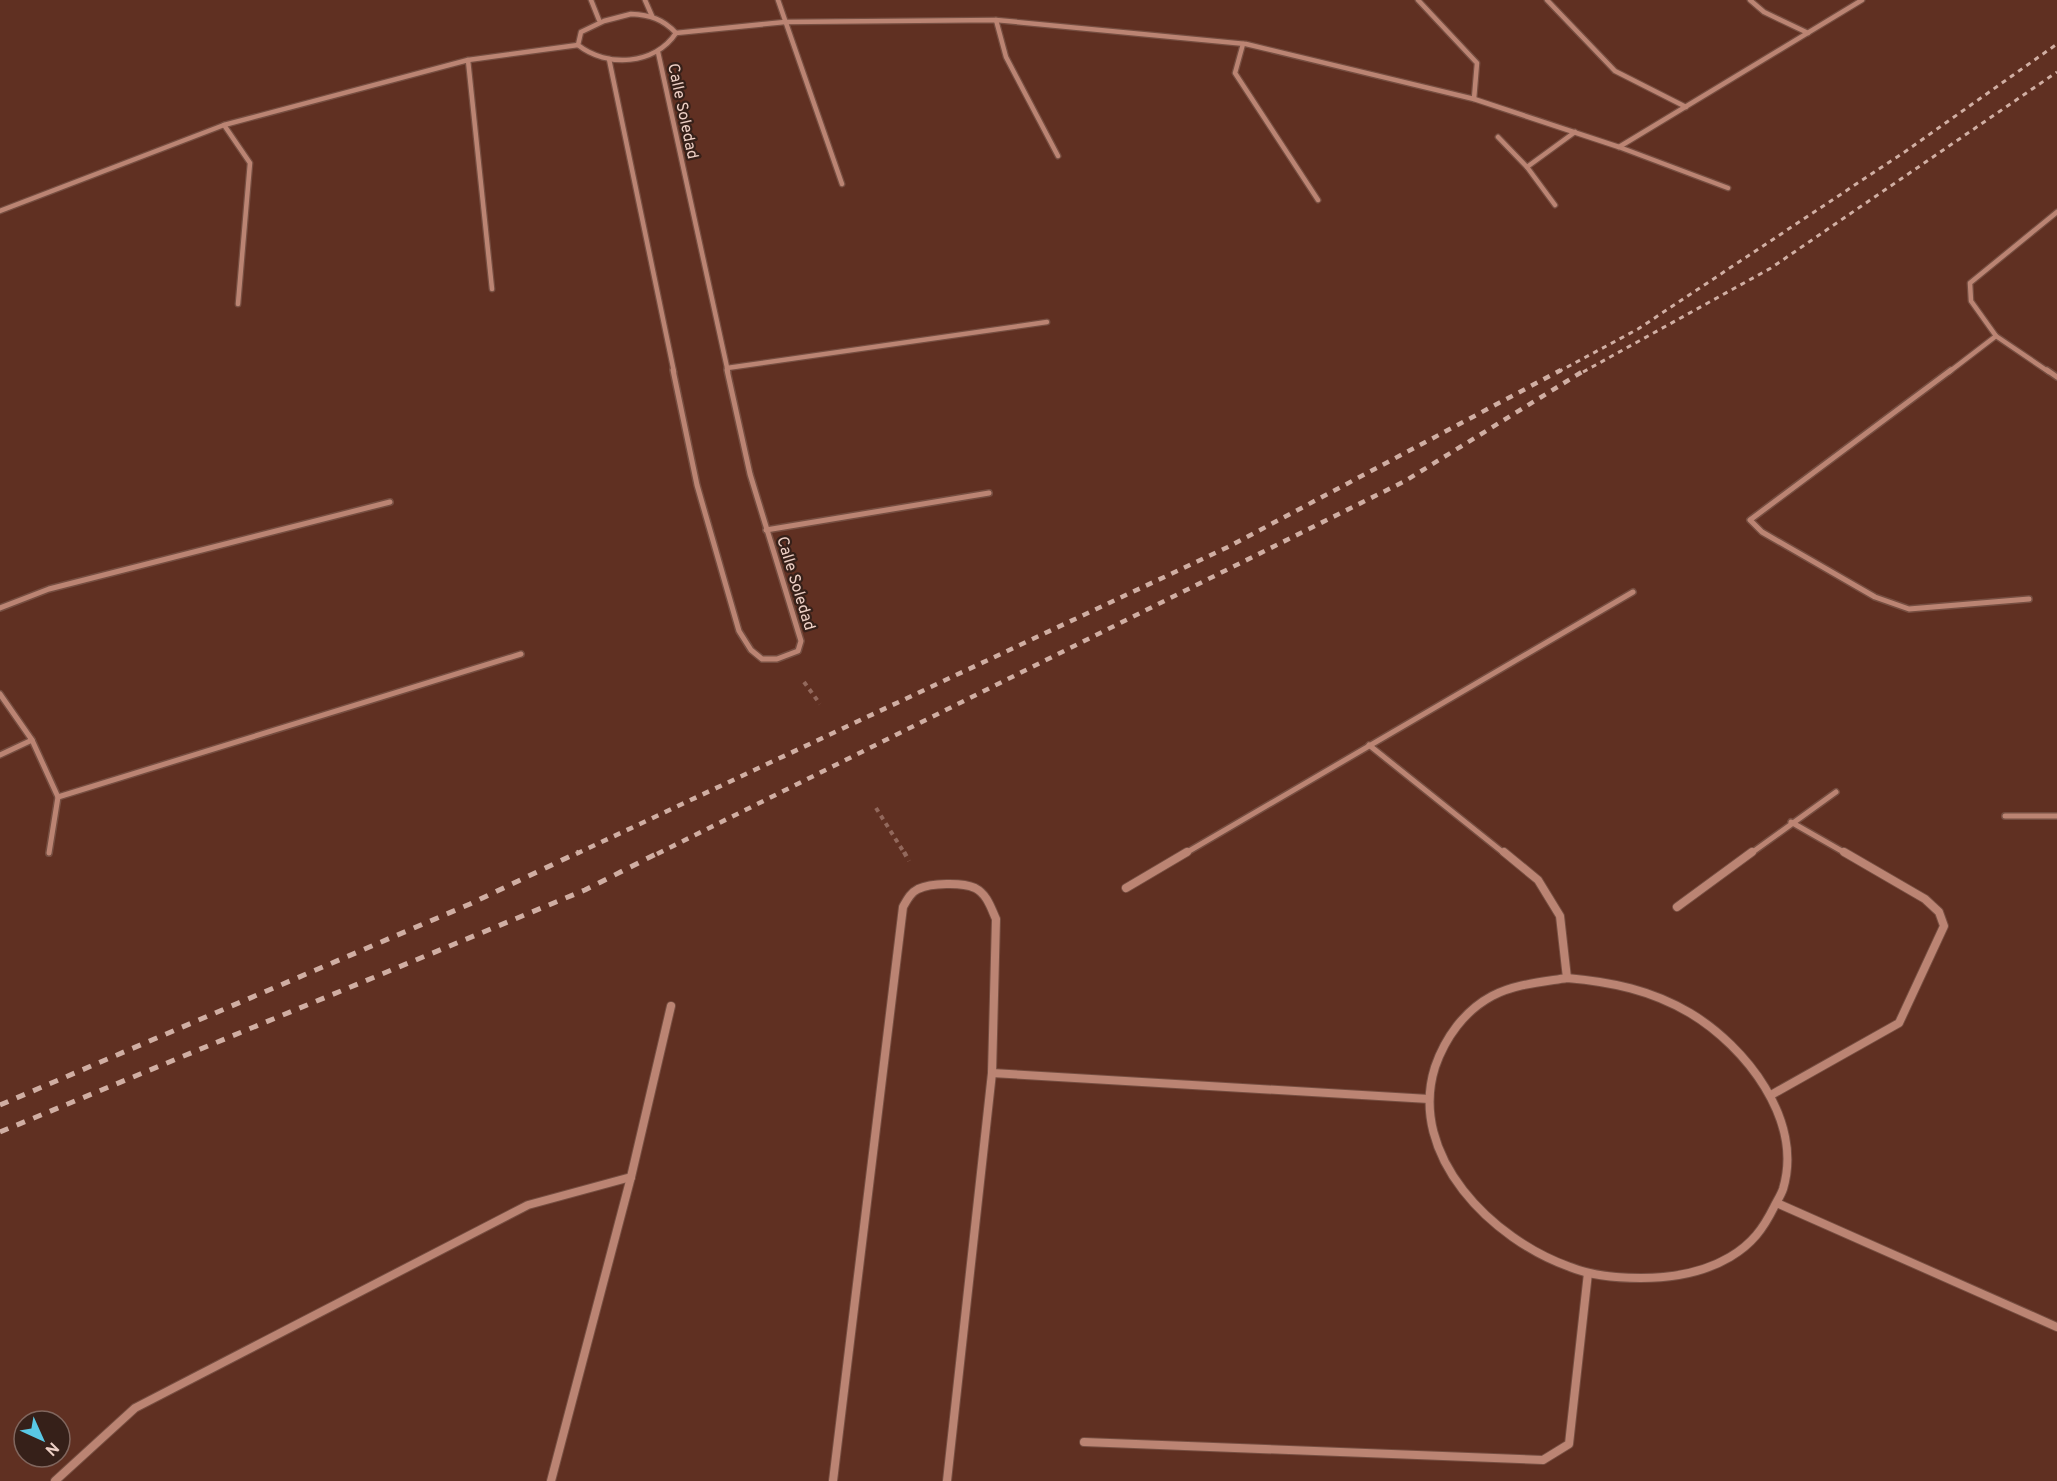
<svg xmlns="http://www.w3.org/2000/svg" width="2057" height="1481" viewBox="0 0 2057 1481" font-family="Overpass,sans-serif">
<rect width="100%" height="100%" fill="#603022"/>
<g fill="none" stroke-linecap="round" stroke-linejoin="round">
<g stroke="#764e41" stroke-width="7">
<g id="street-far2">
<polyline points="591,0 599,20"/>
<polyline points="645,0 652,16"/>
<polyline points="778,0 842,184"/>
<polyline points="1418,0 1477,63 1474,99"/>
<polyline points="1547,0 1615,71 1686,107"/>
<polyline points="1750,0 1764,12 1808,33"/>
<path d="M631 14C650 15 663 19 676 33 655 65 607 68 578 45L581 32 604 21Z"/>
<polyline points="996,20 1006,57 1058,156"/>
<polyline points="676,33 785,22 996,20 1246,44 1474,99 1619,147 1728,188"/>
<polyline points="1243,44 1235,73 1318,200"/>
<polyline points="658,52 728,372"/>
<polyline points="609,59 674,372"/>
<polyline points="468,60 492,289"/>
<polyline points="224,125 250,163 238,304"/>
<polyline points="1498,137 1527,167 1555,205"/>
<polyline points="1619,147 1862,0"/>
<polyline points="1527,167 1575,132"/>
<polyline points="0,211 224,125 468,60 578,45"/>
<polyline points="727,368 1047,322"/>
<polyline points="1949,372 1996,336"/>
<polyline points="2049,372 1996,336 1971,301 1970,283 2057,212"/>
</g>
</g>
<g stroke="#764e41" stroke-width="8">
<g id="street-far1">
<polyline points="673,370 697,485 739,631 751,650 762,659 777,659 798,651 801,641 750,474 727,370"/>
<polyline points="1951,370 1750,520 1762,532 1875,597 1909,609 2029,599"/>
<polyline points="2047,370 2057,377"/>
<polyline points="766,530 989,493"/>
<polyline points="0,608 49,589 390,502"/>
<polyline points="0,694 32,740 58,797 49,853"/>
<polyline points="1369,745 1505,854"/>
<polyline points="0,755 32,740"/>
<polyline points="58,797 521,654"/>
<polyline points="2005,816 2057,816"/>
<polyline points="1791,822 1847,854"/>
<polyline points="1184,854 1633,592"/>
<polyline points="1750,854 1836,792"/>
</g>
</g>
<g stroke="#764e41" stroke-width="10">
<g id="street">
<polyline points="1504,852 1538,880 1560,916 1567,978"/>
<polyline points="1126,888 1187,852"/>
<polyline points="1677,907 1752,852"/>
<path d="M1567 978C1612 982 1651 990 1690 1013 1745 1046 1804 1120 1783 1189 1781 1195 1777 1201 1774 1207 1763 1229 1752 1244 1730 1257 1703 1273 1672 1278 1641 1278 1617 1278 1592 1276 1570 1267 1493 1240 1407 1156 1435 1067 1445 1038 1464 1011 1492 996 1515 984 1542 982 1567 978Z"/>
<polyline points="992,1073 1429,1099"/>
<polyline points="1771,1095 1899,1023 1944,926 1939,912 1925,899 1844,852"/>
<polyline points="1779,1204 2057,1327"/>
<polyline points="1084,1442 1543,1460 1569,1444 1588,1273"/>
<polyline points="55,1481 135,1408 528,1205 631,1177"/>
<polyline points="551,1481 631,1177 671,1006"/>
<path d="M833 1481 903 907C907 900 910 893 918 889 931 883 962 882 975 888 987 894 991 908 996 919L992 1073 947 1481"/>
</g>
</g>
<g stroke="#92685c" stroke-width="4" stroke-dasharray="4.5 4.5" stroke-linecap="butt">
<polyline points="804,682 820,704"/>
<polyline points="876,808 905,854"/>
</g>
<polyline stroke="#92685c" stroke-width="4.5" stroke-dasharray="5 5" stroke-linecap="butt" points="904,852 909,861"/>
<use href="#street-far2" stroke="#bb8473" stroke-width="4.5"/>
<use href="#street-far1" stroke="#bb8473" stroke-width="5"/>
<use href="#street" stroke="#bb8473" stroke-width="8"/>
<g stroke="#d0aea3" stroke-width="3" stroke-dasharray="5 5" stroke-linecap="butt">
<polyline points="1558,372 1638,329 1906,151 2057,44"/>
<polyline points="1583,372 1771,268 2057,72"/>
</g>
<g stroke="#d0aea3" stroke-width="4.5" stroke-dasharray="7 7" stroke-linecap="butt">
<polyline points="576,854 1228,547 1561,370"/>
<polyline points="657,854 1405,481 1585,370"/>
</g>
<g stroke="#d0aea3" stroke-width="5" stroke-dasharray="9 9" stroke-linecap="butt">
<polyline points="0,1105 470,904 579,852"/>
<polyline points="0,1132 585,890 660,852"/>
</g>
</g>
<g text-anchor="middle" stroke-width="4.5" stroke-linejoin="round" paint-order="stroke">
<g font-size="16" fill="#eed0c6" stroke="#362019">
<text transform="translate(684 111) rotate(78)" y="6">Calle Soledad</text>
<text transform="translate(797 583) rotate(73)" y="6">Calle Soledad</text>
</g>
</g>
<g transform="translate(42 1439) rotate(135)"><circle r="28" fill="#362019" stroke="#80665e" stroke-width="1.5"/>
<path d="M0-4.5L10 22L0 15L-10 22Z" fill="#59c8e5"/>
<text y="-9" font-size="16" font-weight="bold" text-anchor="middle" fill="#eed0c6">N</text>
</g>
</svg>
